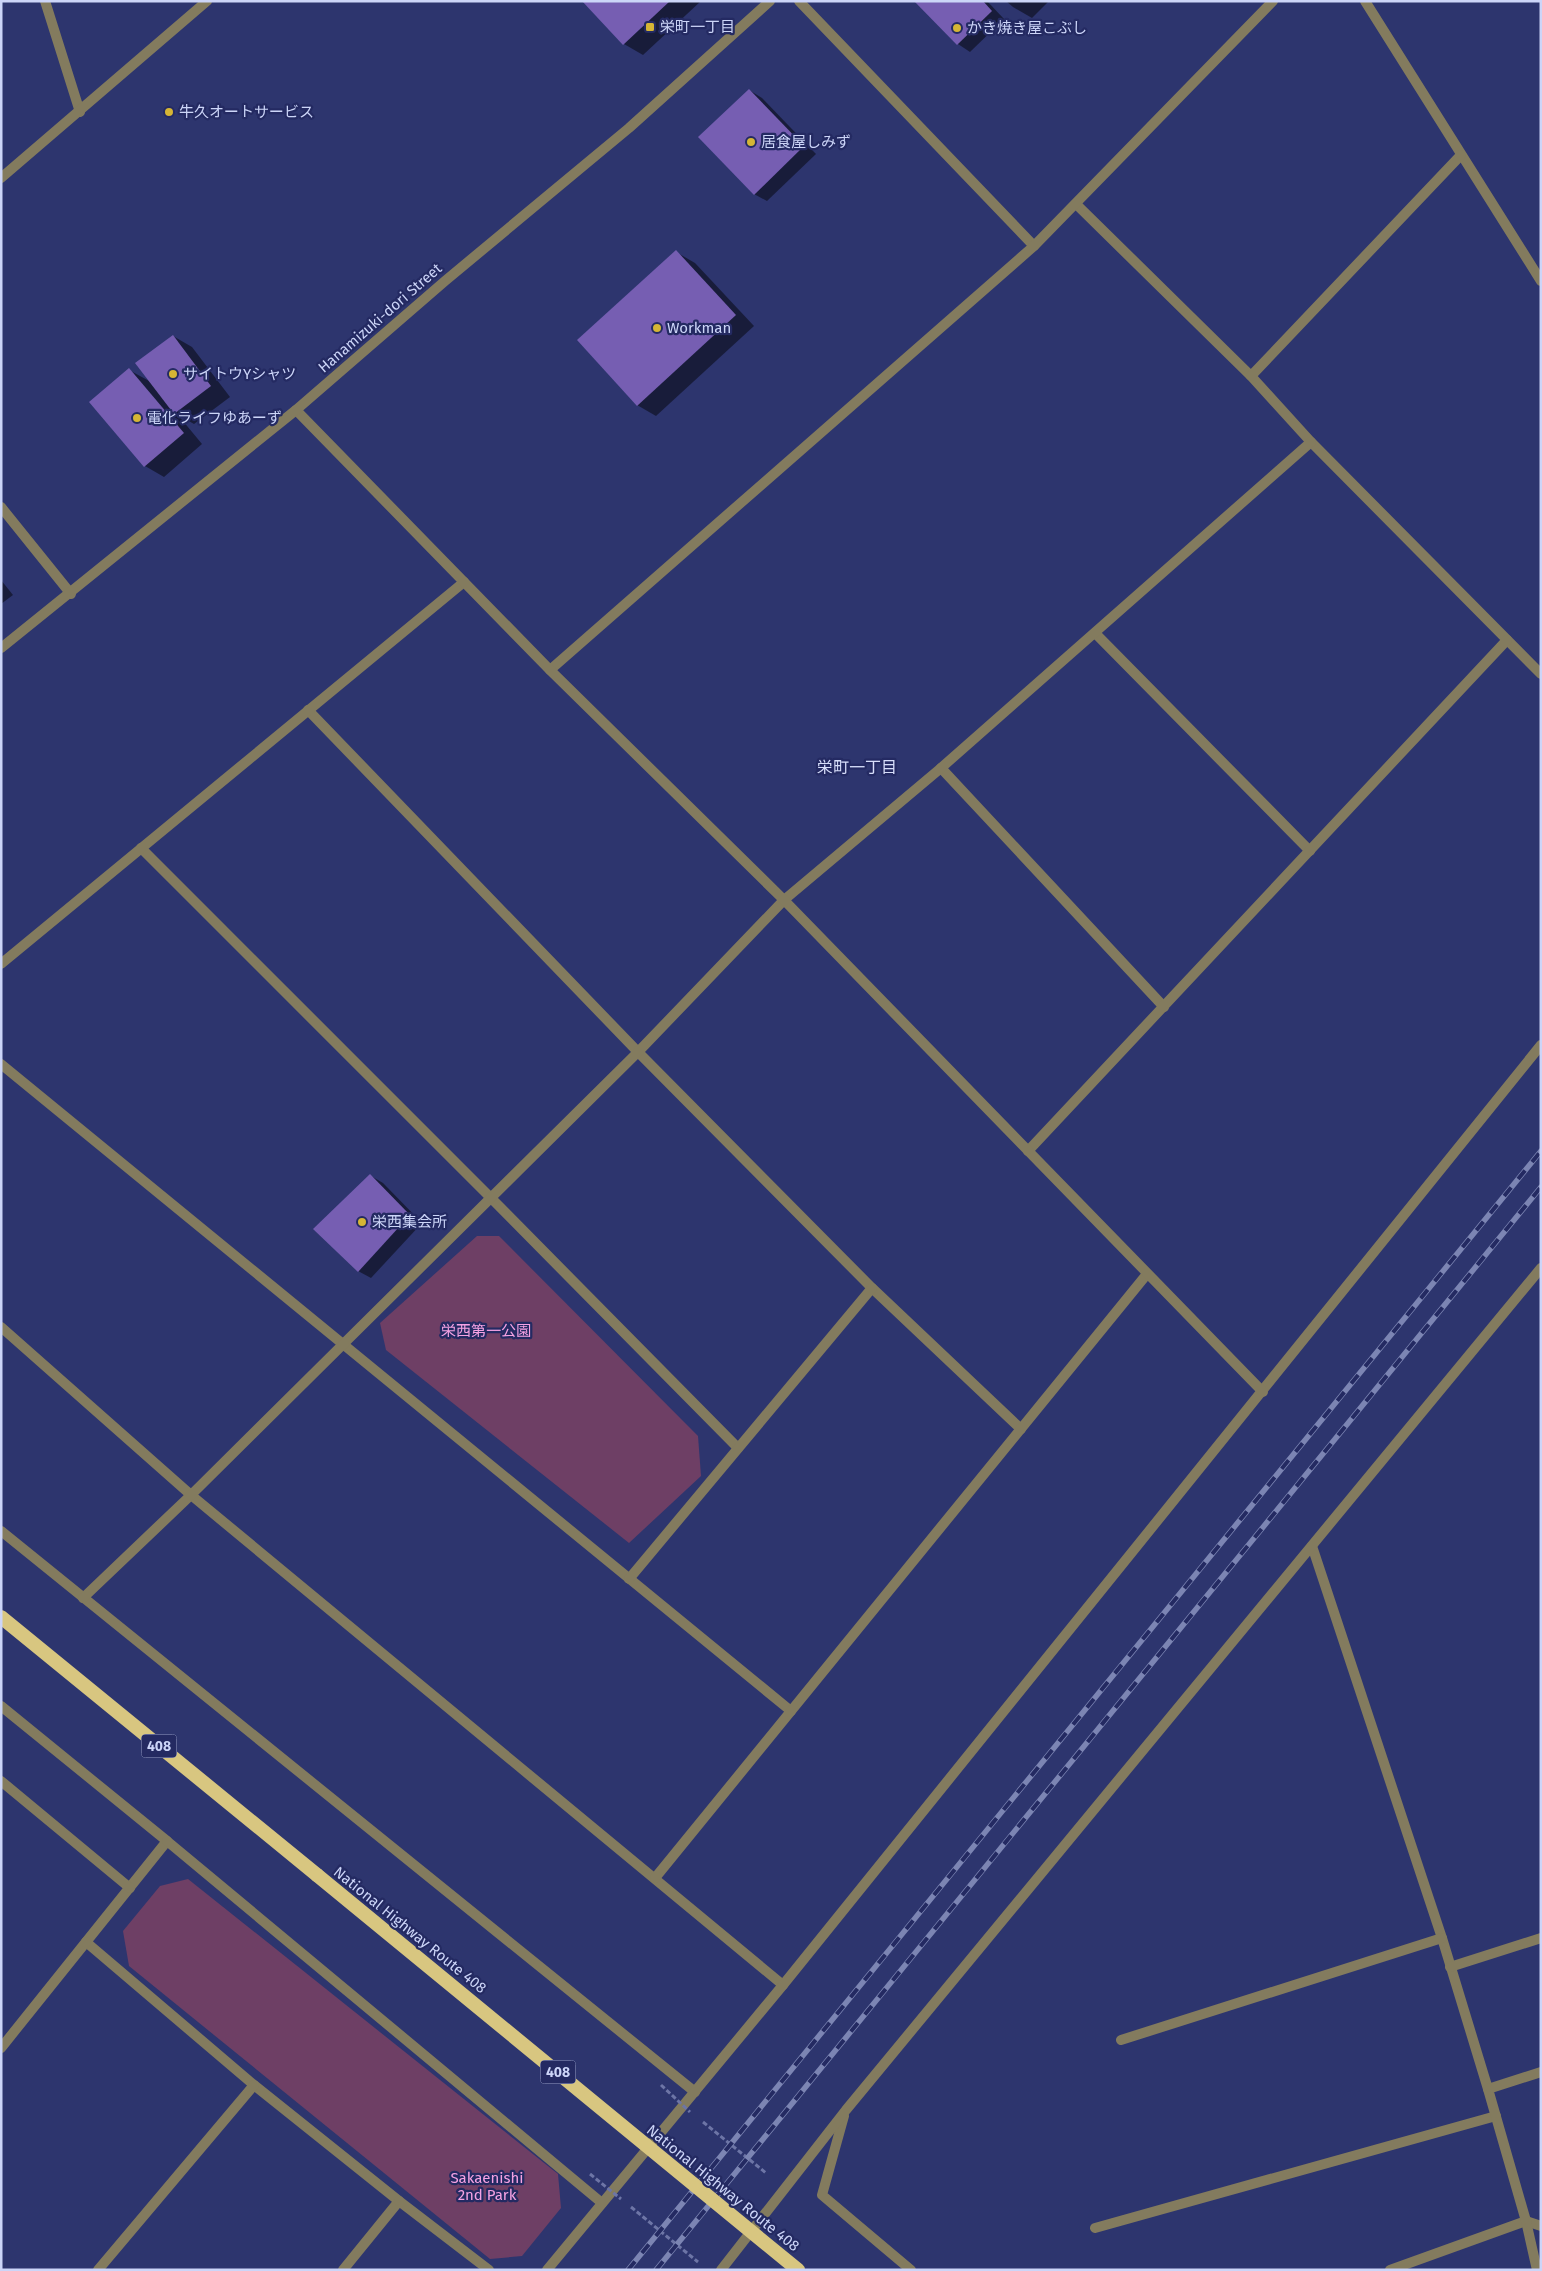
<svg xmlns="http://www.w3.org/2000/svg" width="1542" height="2271" viewBox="0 0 1542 2271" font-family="'Fira Sans','Noto Sans JP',sans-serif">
<rect width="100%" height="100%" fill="#2d356e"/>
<g fill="#6e3f65">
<polygon points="477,1236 499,1236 698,1436 701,1476 629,1543 386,1350 380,1323"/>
<polygon points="188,1879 558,2174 561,2208 522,2256 490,2259 129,1966 123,1931 160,1886"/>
</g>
<g fill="#0007">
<polygon points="584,1 701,1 643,55 624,44"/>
<polygon points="915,1 987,1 1004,19 970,52 958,44"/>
<polygon points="1006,1 1049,1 1032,18 1013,7"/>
<polygon points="749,90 762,98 816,154 767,201 754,194"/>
<polygon points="676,252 695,263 754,326 656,416 637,405"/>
<polygon points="173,336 192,347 230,397 194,424 178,415 202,444 164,477 145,466 129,370 151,382"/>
<polygon points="1,580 13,595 1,604"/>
<polygon points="371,1176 383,1183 422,1223 371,1278 358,1271"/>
</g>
<g fill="#765eb2">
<polygon points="582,1 670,1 623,45"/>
<polygon points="914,1 983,1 992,11 957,45"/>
<polygon points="749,89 804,146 754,195 698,137"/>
<polygon points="676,250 736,315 637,406 577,340"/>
<polygon points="173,335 211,386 174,414 135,363"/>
<polygon points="129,368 184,433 144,467 89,402"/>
<polygon points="370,1174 410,1215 358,1272 313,1229"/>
</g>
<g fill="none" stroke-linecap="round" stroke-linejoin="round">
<g stroke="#6d75a6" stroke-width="3" stroke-dasharray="5 2.5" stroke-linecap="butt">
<polyline points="703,2122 766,2173"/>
<polyline points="631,2207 698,2262"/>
</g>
<g stroke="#837b5e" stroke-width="10">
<polyline points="45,1 80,112"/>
<polyline points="799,1 1034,246"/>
<polyline points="1365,1 1541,281"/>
<polyline points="1,178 207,1"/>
<polyline points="1076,204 1251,376 1311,442 1541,674"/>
<polyline points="1251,376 1461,155"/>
<polyline points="1095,633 1310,851"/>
<polyline points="550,670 1034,246 1273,1"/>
<polyline points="308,710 638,1052 872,1288 1021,1429"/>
<polyline points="941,768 1164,1007"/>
<polyline points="141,848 491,1198 738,1448"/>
<polyline points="1,964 464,582"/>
<polyline points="1,1064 791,1711"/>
<polyline points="1028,1151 1507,640"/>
<polyline points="1,1327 191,1495 783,1985"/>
<polyline points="1,1531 695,2092"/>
<polyline points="1312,1546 1442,1938 1488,2089"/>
<polyline points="629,1579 872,1288"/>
<polyline points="83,1598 191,1495 638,1052 784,900 941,768 1311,442"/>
<polyline points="1,1706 167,1841 86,1942 254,2085 399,2201 343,2270"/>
<polyline points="1,1781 130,1888"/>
<polyline points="167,1841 602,2203"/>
<polyline points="655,1878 1147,1274"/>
<polyline points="1450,1967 1541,1938"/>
<polyline points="1121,2040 1442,1938"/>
<polyline points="1,2048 86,1942"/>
<polyline points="844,2116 822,2195 911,2270"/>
<polyline points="399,2201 489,2270"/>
<polyline points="1095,2228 1496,2116"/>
<polyline points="98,2270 254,2085"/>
<polyline points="547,2270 783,1985 1541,1045"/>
<polyline points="721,2270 846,2110 1541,1268"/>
<polyline points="1390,2270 1526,2221 1541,2226"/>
<polyline points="1537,2270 1526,2221 1488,2089 1541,2072"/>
</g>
<g stroke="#837b5e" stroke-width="10">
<polyline points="296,410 550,670 784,900 1263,1392"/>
<polyline points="1,507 71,594"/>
<polyline points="1,648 296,410 445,281 629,128 770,1"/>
</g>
<polyline stroke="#d8c680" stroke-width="14" points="1,1617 317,1875"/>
<g stroke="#7c85b3" stroke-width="5.5">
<g id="rail">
<polyline points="628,2270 1541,1151"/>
<polyline points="656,2270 1541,1187"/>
</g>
</g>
<use href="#rail" stroke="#242a62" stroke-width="4" stroke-dasharray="11" stroke-linecap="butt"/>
<g stroke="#6d75a6" stroke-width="3" stroke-dasharray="5 2.5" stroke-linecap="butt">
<polyline points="661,2085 690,2112"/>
<polyline points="590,2174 621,2199"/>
</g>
<polyline stroke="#d8c680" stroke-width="14" points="317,1875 798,2270"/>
</g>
<g fill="#d5b535" stroke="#242a62" stroke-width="2">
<rect x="645" y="22" width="10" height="10" rx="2.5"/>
<circle cx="957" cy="28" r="5"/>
<circle cx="169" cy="112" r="5"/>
<circle cx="751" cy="142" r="5"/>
<circle cx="657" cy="328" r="5"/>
<circle cx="173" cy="374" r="5"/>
<circle cx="137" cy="418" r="5"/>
<circle cx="362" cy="1222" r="5"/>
</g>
<g text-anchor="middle" stroke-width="4.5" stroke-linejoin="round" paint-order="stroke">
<g fill="#242a62" stroke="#9aa2cb" stroke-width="1">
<rect x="141.5" y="1734.5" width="35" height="23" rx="4"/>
<rect x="540.5" y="2060.5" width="35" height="23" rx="4"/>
</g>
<g font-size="14" font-weight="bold" fill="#ccd5f8">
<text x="159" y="1751">408</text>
<text x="558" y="2077">408</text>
</g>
<g font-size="15" fill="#ccd5f8" stroke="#242a62" text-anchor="start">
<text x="660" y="32">栄町一丁目</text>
<text x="967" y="33">かき焼き屋こぶし</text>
<text x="179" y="117">牛久オートサービス</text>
<text x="761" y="147">居食屋しみず</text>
<text x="667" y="333">Workman</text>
<text x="183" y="379">サイトウYシャツ</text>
<text x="147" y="423">電化ライフゆあーず</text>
<text x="372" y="1227">栄西集会所</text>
</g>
<g font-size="15" fill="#ccd5f8" stroke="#242a62">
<text transform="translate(380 318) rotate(-41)" y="5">Hanamizuki-dori Street</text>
<text transform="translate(410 1930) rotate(39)" y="5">National Highway Route 408</text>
<text transform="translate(723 2188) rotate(39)" y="5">National Highway Route 408</text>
</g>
<g font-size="15" fill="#f5a2e3" stroke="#242a62">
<text x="486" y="1336">栄西第一公園</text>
<text x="487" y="2183">Sakaenishi<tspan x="487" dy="17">2nd Park</tspan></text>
</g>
<g font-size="16" fill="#d7defa" stroke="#242a62">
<text x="857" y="773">栄町一丁目</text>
</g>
</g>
<rect width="1542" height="2271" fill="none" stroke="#ccd5f8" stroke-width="5"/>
</svg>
